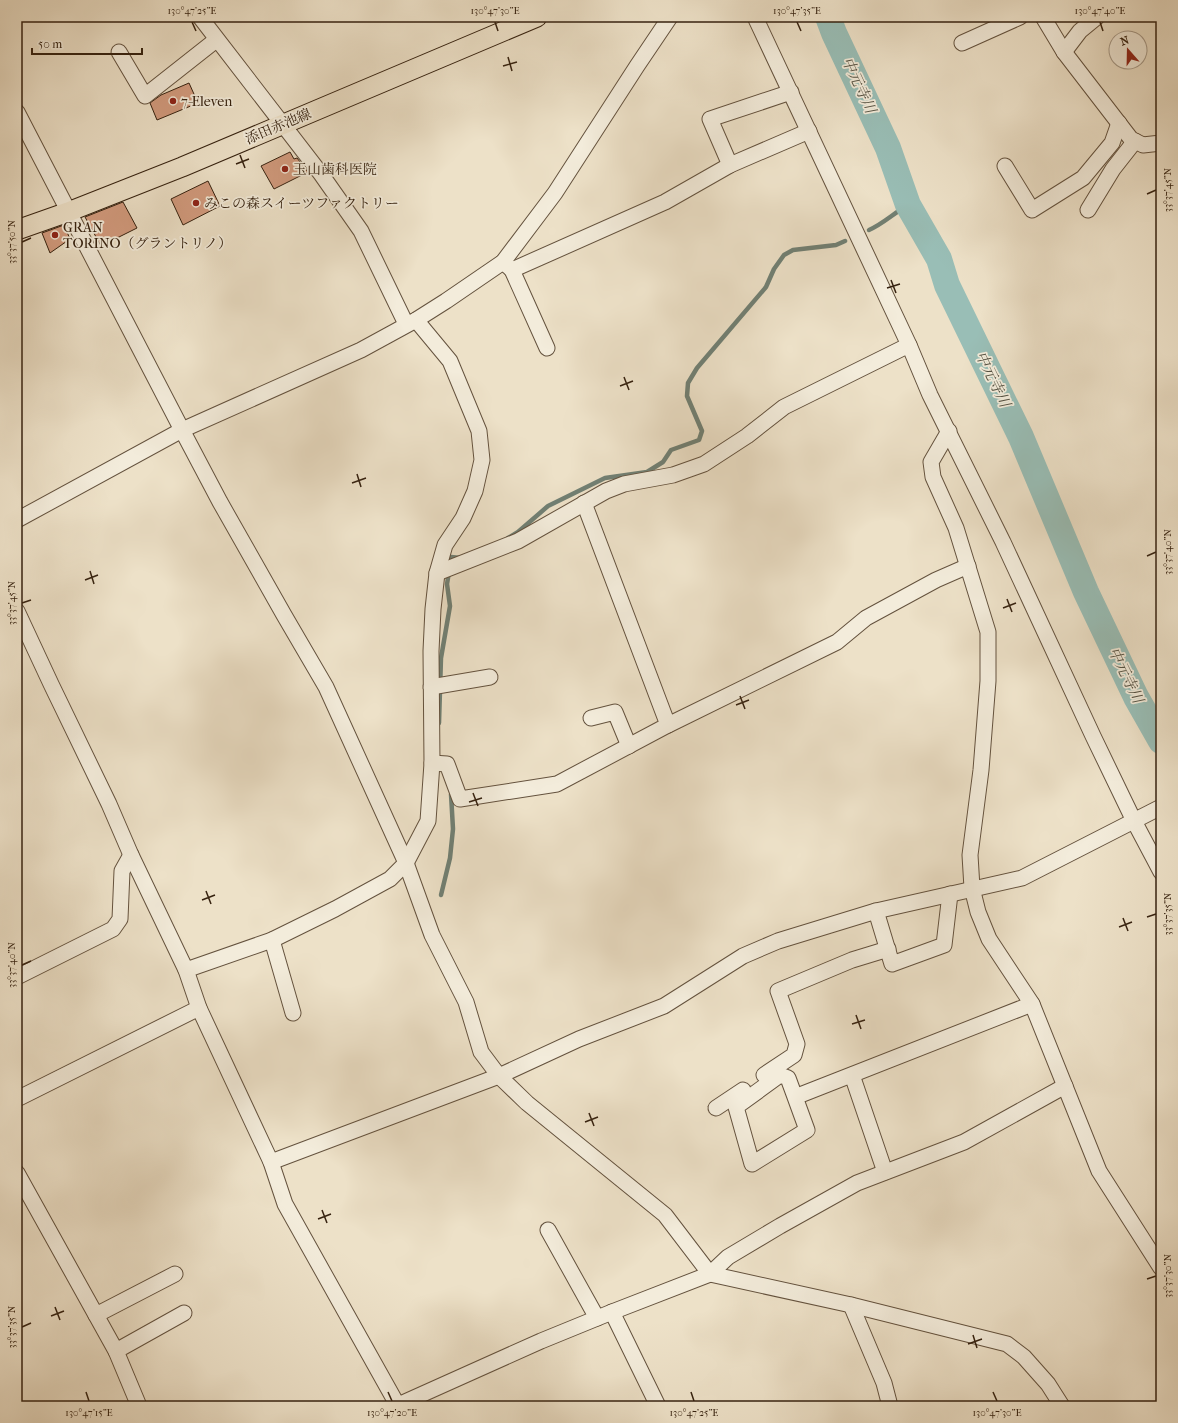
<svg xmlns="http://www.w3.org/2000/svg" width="1178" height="1423" viewBox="0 0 1178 1423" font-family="'IM FELL French Canon','Noto Serif JP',serif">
<rect width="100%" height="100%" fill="#ede1c8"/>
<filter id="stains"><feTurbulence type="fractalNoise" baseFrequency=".005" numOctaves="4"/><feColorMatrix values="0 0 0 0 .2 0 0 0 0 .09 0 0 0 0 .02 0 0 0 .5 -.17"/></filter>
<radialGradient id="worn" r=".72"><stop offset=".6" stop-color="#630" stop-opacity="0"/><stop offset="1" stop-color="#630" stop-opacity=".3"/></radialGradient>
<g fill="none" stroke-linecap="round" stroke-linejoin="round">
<g stroke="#718074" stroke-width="4.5">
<path d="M869 230C883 224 894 213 908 205"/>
<polyline points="508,538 518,532 548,506 605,478 647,472 663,462 671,450 699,440 702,431 687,396 688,383 697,368 766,287 774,269 784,255 793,250 836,245 845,241"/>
<polyline points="450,565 451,557 461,558"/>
<polyline points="439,723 441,658 450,606 447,584 449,572"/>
<polyline points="441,895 450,858 453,829 451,794"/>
</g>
<polyline stroke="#99beb6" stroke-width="26" points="828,17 834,33 888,148 908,205 939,259 947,285 1021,437 1086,592 1136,697 1161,741"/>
</g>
<g fill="#d29b7e" stroke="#362210">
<polygon points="189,83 198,103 157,120 150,103 161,95"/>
<polygon points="290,152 294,159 297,158 308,172 274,189 261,166"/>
<polygon points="208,181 220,206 183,225 171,199"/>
<polygon points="123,202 137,228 101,246 85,217"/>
<polygon points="64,225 70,239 50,253 42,233"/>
</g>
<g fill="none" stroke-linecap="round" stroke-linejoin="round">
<g stroke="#64523e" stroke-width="17">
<g id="minor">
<polyline points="200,17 321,174 361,231 406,324"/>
<polyline points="755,17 909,345 930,395 1003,542 1093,736 1134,821 1161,872"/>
<polyline points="1043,17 1064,52 1131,139 1143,145 1161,143"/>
<polyline points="962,43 1020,17"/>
<polyline points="119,52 145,96 216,40"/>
<polyline points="1064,52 1080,31 1097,17"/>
<polyline points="17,112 182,430 220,502 284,615 326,687 406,863 432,935 466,1002 481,1052 499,1076 527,1103 665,1215 710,1274 851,1305 1007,1344 1024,1357 1048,1384 1062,1406"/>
<polyline points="730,165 710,119 791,92"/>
<polyline points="1005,166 1032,210 1083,178 1112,143 1119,123"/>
<polyline points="1088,210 1113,169 1135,141"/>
<polyline points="503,262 512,270 665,202 730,165 809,131"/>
<polyline points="512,270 547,348"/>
<polyline points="949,431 931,462 933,477 956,528 988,632 988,681 981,770 970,855 972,888 978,912 989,939 1032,1004 1099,1171 1161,1268"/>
<polyline points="17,520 182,430 361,350 416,320 446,301 503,262 555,193 637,66 670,17"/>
<polyline points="437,573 518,541 606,491 624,484 673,475 704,464 747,436 784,407 909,345"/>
<polyline points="17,611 51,684 109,804 131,855 186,970 199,1008 271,1162 285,1204 398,1406"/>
<polyline points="431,687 490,677"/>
<polyline points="591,718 615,712 629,746"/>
<polyline points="668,725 837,642 866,618 936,580 968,566"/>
<polyline points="432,763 447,764 460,799 557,784 668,725 584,503"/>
<polyline points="876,911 892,964 944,945 950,894"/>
<polyline points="272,940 293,1013"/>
<polyline points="186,970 272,940 335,909 390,879 406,863 428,821 432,763 431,651 433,609 437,573 445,545 463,518 475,491 482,460 479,431 450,361 416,320"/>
<polyline points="17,977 113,929 120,919 122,871 131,855"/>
<polyline points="764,1075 794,1055 797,1044 778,991 852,960 888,949"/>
<polyline points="852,1075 885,1172"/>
<polyline points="795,1097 788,1078 780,1075 736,1107 752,1164 807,1130 795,1097 1032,1004"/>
<polyline points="17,1099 199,1008"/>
<polyline points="716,1108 743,1090"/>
<polyline points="271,1162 499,1076 579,1039 664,1006 743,956 778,941 876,911 1022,878 1161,807"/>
<polyline points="17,1173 116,1351"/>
<polyline points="548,1230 597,1318"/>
<polyline points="851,1305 884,1383 890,1406"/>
<polyline points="612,1312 658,1406"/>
<polyline points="96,1315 175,1274"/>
<polyline points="139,1406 116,1351 184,1313"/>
<polyline points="396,1406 541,1341 612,1312 710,1274 728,1257 780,1226 857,1183 964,1142 1065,1086"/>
</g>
</g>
<g stroke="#362210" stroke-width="21">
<polyline id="major" points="17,230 68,212 182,167 537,17"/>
</g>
<use href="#minor" stroke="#f3ecdb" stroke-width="15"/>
<use href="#major" stroke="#ede1c8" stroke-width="19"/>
</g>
<path fill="none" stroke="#362210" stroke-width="1.5" d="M192 22 196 31M495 22 498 31M797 22 801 31M1100 22 1103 31M508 57 512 71M503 66 517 62M240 155 245 168M236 164 249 159M1147 194 1156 190M22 242 31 238M891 280 896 293M887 288 900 284M624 377 629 390M620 386 633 381M357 474 361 487M352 483 366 478M1147 556 1156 552M90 571 94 584M85 580 98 575M1007 599 1012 612M22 603 31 600M1003 608 1016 603M740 696 745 709M736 705 749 700M473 793 478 806M469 802 482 798M206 891 211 904M202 900 215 895M1147 917 1156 914M1123 918 1128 931M1119 927 1132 922M22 965 31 961M856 1015 861 1029M852 1024 865 1020M589 1113 594 1126M585 1122 598 1117M322 1210 327 1223M318 1219 331 1214M1147 1279 1156 1276M55 1307 60 1320M51 1316 64 1311M22 1327 31 1323M973 1335 977 1348M968 1344 982 1339M86 1392 89 1401M388 1392 392 1401M691 1392 694 1401M993 1392 997 1401"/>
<g fill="#8f2418" stroke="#f3ecdb" stroke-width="1.5">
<circle cx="173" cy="101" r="4"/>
<circle cx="285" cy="169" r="4"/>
<circle cx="196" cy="203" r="4"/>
<circle cx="55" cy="235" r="4"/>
</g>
<g text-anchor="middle" stroke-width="3.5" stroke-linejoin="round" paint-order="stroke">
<g font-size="14" fill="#362210" stroke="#f3ecdb" text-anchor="start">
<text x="181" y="106">7-Eleven</text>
<text x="293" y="174">玉山歯科医院</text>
<text x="204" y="208">みこの森スイーツファクトリー</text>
<text x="63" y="232">GRAN<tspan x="63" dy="16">TORINO（グラントリノ）</tspan></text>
</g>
<g font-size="14" fill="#362210" stroke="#f3ecdb">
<text transform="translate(278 126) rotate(-23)" y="5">添田赤池線</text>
</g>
<g font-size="15" font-style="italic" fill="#545142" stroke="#f3ecdb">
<text transform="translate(859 85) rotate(65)" y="5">中元寺川</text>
<text transform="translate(993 379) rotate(64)" y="5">中元寺川</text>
<text transform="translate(1126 675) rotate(64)" y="5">中元寺川</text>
</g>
</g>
<rect width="1178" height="1423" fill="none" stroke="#ede1c8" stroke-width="44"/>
<g transform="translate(1128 50) rotate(340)"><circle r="19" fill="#f3ecdb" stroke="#a79b8a"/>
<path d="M0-3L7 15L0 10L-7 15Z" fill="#8f2418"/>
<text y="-6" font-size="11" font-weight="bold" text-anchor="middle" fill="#362210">N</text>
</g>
<path d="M32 48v6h110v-6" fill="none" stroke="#362210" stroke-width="2"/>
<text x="38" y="48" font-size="12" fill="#362210" stroke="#f3ecdb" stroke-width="3" paint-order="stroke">50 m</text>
<rect x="22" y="22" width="1134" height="1379" fill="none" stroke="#362210" stroke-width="1.5"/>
<g font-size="10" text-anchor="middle" fill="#362210">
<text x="192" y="14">130°47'25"E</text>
<text x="495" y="14">130°47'30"E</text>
<text x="797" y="14">130°47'35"E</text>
<text x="1100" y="14">130°47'40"E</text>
<text transform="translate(1167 190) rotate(-90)" y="4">33°37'45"N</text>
<text transform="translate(11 242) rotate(-90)" y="4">33°37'50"N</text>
<text transform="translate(1167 552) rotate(-90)" y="4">33°37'40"N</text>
<text transform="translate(11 603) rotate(-90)" y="4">33°37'45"N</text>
<text transform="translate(1167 914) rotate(-90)" y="4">33°37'35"N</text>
<text transform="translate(11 965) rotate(-90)" y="4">33°37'40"N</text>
<text transform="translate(1167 1276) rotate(-90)" y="4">33°37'30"N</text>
<text transform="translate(11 1327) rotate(-90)" y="4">33°37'35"N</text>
<text x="89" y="1416">130°47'15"E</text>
<text x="392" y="1416">130°47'20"E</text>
<text x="694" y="1416">130°47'25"E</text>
<text x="997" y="1416">130°47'30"E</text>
</g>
<rect width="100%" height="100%" filter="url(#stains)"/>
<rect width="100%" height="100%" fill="url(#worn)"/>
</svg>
